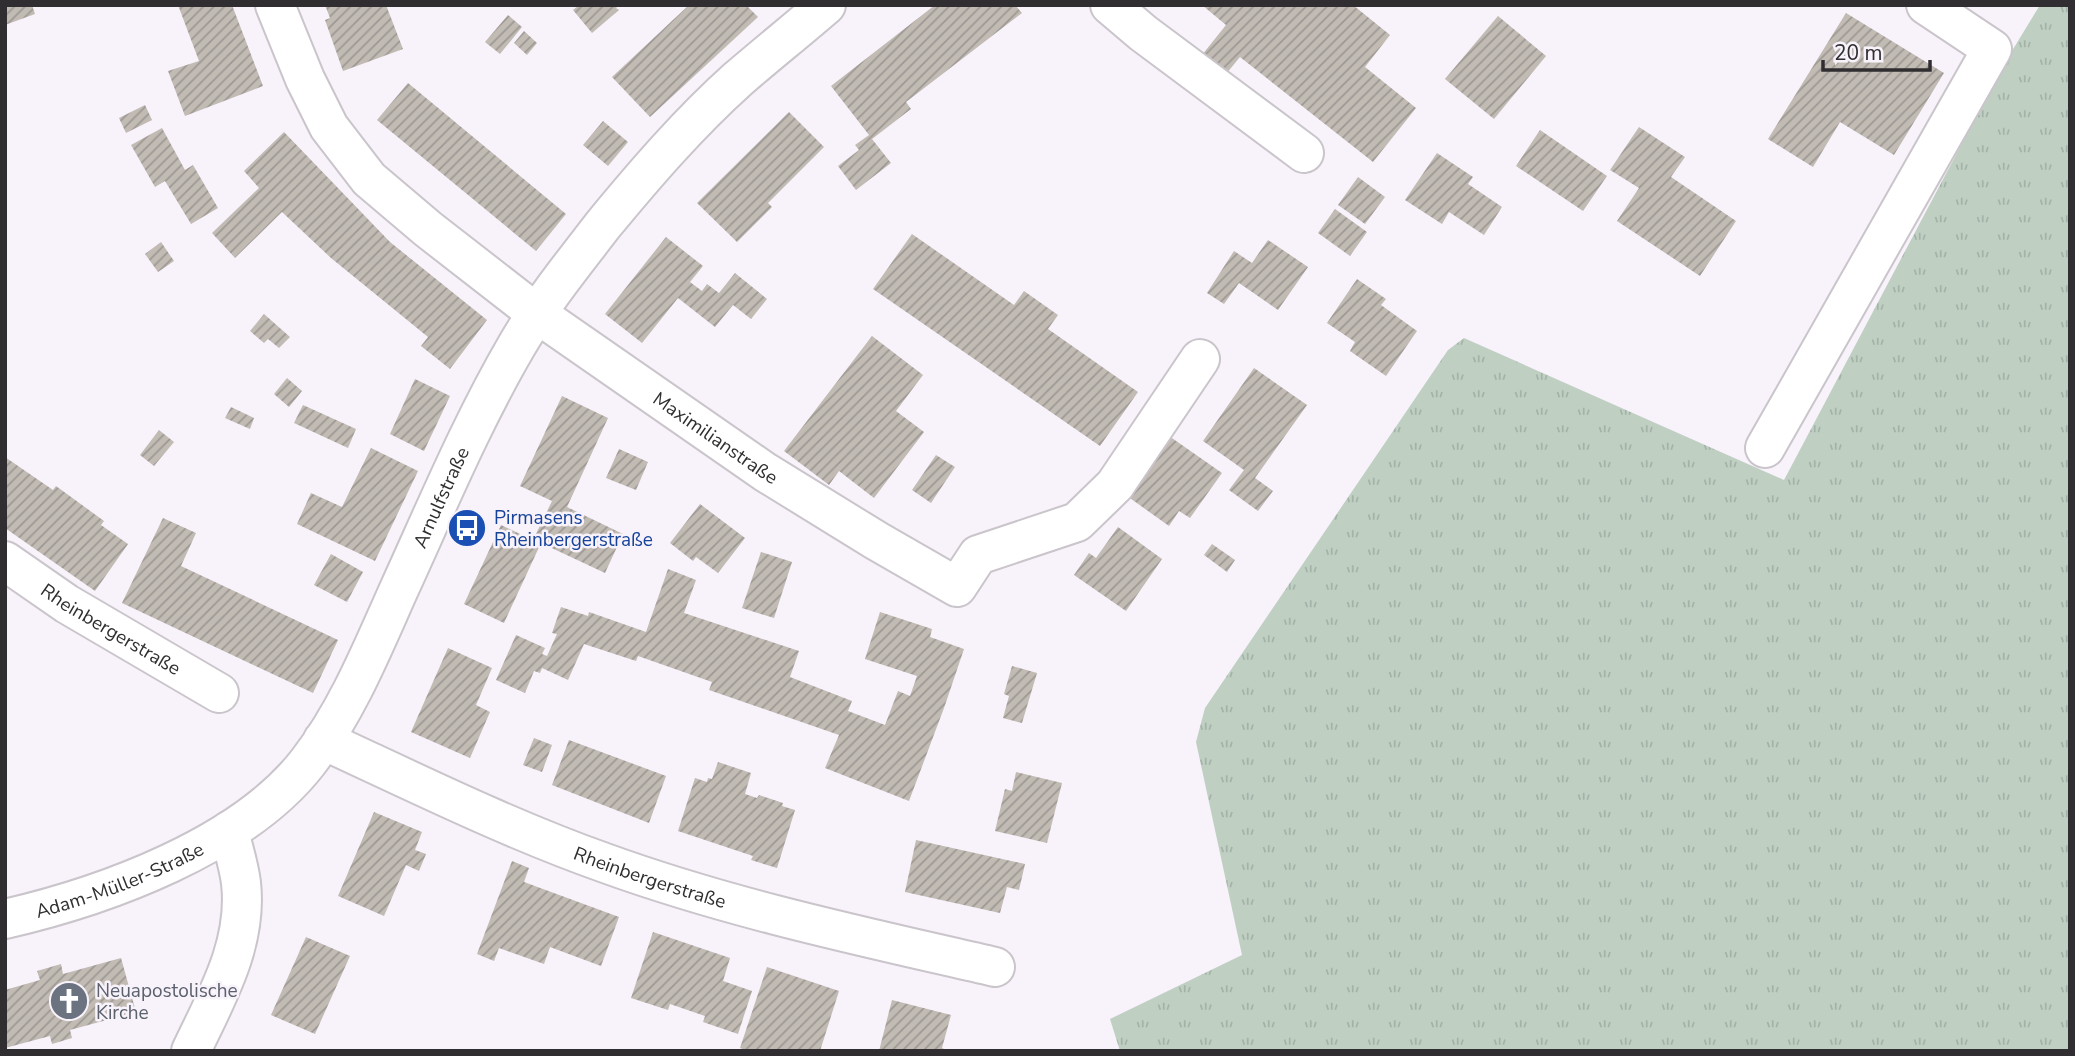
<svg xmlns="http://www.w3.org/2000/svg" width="2075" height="1056" viewBox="0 0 2075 1056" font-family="'Nunito Sans',sans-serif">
<defs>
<pattern id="grass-tufts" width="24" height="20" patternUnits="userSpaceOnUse" patternTransform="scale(1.75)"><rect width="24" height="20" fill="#bfd0c3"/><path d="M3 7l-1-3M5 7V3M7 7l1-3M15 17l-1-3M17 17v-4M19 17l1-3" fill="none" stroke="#a4b3a8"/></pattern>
<pattern id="building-hatch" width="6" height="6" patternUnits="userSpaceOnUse" patternTransform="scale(1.75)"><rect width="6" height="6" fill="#c1bbb4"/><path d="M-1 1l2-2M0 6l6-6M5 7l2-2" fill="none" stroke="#9d9893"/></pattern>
</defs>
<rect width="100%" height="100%" fill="#f8f2fa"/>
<polygon fill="url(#grass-tufts)" points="2040,5 2070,5 2070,1051 1120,1051 1110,1019 1242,955 1196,742 1205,708 1448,350 1464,338 1784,480 2004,64"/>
<g fill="url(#building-hatch)">
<polygon points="5,5 32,5 35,14 5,25"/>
<polygon points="178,5 232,5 263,86 185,116 168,71 199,61"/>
<polygon points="325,5 386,5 403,49 343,71 325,20 330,18"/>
<polygon points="579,5 619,5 616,8 619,10 592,33 573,10"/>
<polygon points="689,5 746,5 758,17 650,117 612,77"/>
<polygon points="935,5 1015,5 1022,13 906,102 911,109 872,139 891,163 856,190 838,166 859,150 855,145 869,135 831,86"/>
<polygon points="1202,5 1353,5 1390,35 1365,67 1416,108 1373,162 1240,57 1226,74 1202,55 1226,25"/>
<polygon points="1846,13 1944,73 1894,155 1840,122 1813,167 1768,139"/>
<polygon points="508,15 522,27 500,54 485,42"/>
<polygon points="1498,16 1546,56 1494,119 1445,79"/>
<polygon points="524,31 537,43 527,55 514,43"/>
<polygon points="408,83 566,214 536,251 377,120"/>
<polygon points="145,105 152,120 126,133 119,118"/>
<polygon points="789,112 824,147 768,203 772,207 737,242 697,203"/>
<polygon points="603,121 628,142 608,166 583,145"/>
<polygon points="1639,127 1685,157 1671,177 1736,221 1700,276 1617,221 1639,188 1610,170"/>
<polygon points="162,128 185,170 193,165 218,208 191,224 165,181 155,187 131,145"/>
<polygon points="1540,130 1607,176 1583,211 1516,166"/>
<polygon points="284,132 390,242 487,320 450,369 421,346 428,337 331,258 282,212 235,258 212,233 259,188 244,171"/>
<polygon points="1437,153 1473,177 1468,184 1502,207 1484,235 1449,212 1442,224 1405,200"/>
<polygon points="1358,177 1385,197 1365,224 1338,205"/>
<polygon points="1335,209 1367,232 1350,256 1318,233"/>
<polygon points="912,234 1014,305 1024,291 1058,315 1048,329 1138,392 1100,446 873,289"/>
<polygon points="666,237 703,266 690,282 702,291 707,284 719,293 735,273 767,299 751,319 733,305 715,327 678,298 642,343 605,314"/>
<polygon points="1268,240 1308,267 1278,310 1239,283 1224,304 1207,293 1234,251 1252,263"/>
<polygon points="161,242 174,261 158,272 145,254"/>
<polygon points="1357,279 1386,299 1381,305 1417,331 1386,376 1350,351 1355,342 1327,323"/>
<polygon points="264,314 290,337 279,348 268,339 264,343 250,331"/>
<polygon points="872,336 923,375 896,411 924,432 874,498 839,471 829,485 784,451"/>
<polygon points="1254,368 1307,405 1255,478 1273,491 1258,511 1229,490 1244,470 1203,441"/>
<polygon points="287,378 302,391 289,407 274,394"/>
<polygon points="415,379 450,396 424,451 390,434"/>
<polygon points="562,396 608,418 567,507 623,534 605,573 541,543 504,623 464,604 501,525 533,540 552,501 520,486"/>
<polygon points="303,405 356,429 348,448 294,423"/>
<polygon points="231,407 254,418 250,429 225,418"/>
<polygon points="159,430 174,442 154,466 140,455"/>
<polygon points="1169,436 1222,473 1190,518 1179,511 1169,526 1127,496"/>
<polygon points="371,448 418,471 375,561 297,524 311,493 342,507"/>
<polygon points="619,449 648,462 636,490 606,478"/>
<polygon points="936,455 955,467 931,503 912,490"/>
<polygon points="5,457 53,490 56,486 104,521 101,525 128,544 95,591 5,528"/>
<polygon points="700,504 745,538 718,573 696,557 693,561 670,543"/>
<polygon points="163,518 196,533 181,566 338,640 313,693 122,603"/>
<polygon points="1118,527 1162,559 1126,611 1074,575 1089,553 1096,558"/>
<polygon points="1212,544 1235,560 1227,572 1204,555"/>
<polygon points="761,552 792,562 774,618 742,608"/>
<polygon points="331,554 363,572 347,602 314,585"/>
<polygon points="668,569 696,580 684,613 799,651 790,677 852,701 848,711 885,725 898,691 910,696 917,676 865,659 880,612 932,629 930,637 964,649 944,708 909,801 825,768 839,735 709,690 712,682 638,656 636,661 584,644 568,680 542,668 540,673 534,671 525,693 496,680 516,635 545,648 542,654 547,656 557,634 552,633 561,607 588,616 589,612 646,632"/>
<polygon points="448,648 492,668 476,705 490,712 470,758 411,732"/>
<polygon points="1012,666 1037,673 1022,723 1003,718 1009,696 1004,694"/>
<polygon points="534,738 552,745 542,772 523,765"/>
<polygon points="569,740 666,776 649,823 552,785"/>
<polygon points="718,762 751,773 745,794 757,798 759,795 783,803 782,806 795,810 777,868 751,860 753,856 678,831 695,778 707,782 708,778 712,779"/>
<polygon points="1016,772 1062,783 1047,843 995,831 1005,789 1012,791"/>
<polygon points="374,812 422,832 415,850 426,854 419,871 406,865 384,916 338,896"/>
<polygon points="916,840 1025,864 1019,890 1007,887 1000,913 905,892"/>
<polygon points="512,861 529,868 524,882 619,917 601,966 550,947 544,964 499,948 494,961 477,954"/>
<polygon points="653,932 730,958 723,981 752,991 738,1034 703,1022 705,1016 670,1004 668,1010 631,998"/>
<polygon points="306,937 350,956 315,1034 271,1015"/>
<polygon points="121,958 136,1012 70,1030 72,1038 52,1044 50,1036 5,1048 5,990 40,980 37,971 61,964 63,974"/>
<polygon points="767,967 839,991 820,1051 747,1051 740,1048"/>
<polygon points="892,1000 951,1015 942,1048 948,1051 879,1051"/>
</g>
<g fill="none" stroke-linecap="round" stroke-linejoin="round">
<g stroke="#cac4cb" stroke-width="42">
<g id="minor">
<path id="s1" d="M275 5 305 79 329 127 369 179 428 229 536 313 765 472 877 541 957 587 978 555 1077 522 1115 485 1200 359"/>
<polyline points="1110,5 1143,33 1304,153"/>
<polyline points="1765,448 1992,49 1926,5"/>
<path id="s2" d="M5 561 67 604 219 693"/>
<path id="s3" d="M323 740C416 783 509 829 605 863 732 909 865 937 995 967"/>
<path id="s4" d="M5 919C105 896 243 846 308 762 348 710 373 647 400 587 437 506 472 422 517 345 542 302 573 264 603 225 645 174 689 123 738 79 767 54 797 30 826 5"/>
<path d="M191 1051C216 998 248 944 241 883 239 866 233 848 229 831"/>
</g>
</g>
<use href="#minor" stroke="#fff" stroke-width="38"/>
</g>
<defs>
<g id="bus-disc" transform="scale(2.0125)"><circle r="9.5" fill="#1a4fb4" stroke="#f8f2fa"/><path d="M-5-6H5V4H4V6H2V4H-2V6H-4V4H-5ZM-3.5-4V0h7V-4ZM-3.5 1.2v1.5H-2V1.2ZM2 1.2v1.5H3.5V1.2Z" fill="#fff"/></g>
<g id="church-disc" transform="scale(2.0125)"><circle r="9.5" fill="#6b7280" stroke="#f8f2fa"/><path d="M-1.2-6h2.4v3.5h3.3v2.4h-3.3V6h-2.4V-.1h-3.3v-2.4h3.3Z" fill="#fff"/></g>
</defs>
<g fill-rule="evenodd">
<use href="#bus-disc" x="467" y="528"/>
<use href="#church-disc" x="69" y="1001"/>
</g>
<g text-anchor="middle" stroke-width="5" stroke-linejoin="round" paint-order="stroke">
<g font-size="19" fill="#302e31" stroke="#f8f2fa">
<text dy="7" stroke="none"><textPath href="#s1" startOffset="632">Maximilianstraße</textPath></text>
<text dy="7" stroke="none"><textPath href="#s4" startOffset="644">Arnulfstraße</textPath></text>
<text dy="7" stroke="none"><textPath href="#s2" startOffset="126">Rheinbergerstraße</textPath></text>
<text dy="7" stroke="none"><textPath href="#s3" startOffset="355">Rheinbergerstraße</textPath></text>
<text dy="7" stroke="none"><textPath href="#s4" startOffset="121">Adam-Müller-Straße</textPath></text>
</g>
<g font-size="19" fill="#164399" stroke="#f8f2fa" text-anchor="start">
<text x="494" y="524">Pirmasens<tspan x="494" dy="22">Rheinbergerstraße</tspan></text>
</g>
<g font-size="19" fill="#5b616d" stroke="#f8f2fa" text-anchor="start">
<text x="96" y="997">Neuapostolische<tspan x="96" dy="22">Kirche</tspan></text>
</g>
</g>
<rect width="2075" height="1056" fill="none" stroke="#302e31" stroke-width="14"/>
<path d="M1823 60v10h107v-10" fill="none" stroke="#302e31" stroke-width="3.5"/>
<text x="1834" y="60" font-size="21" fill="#302e31" stroke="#f8f2fa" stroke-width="5" paint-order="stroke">20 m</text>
</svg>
